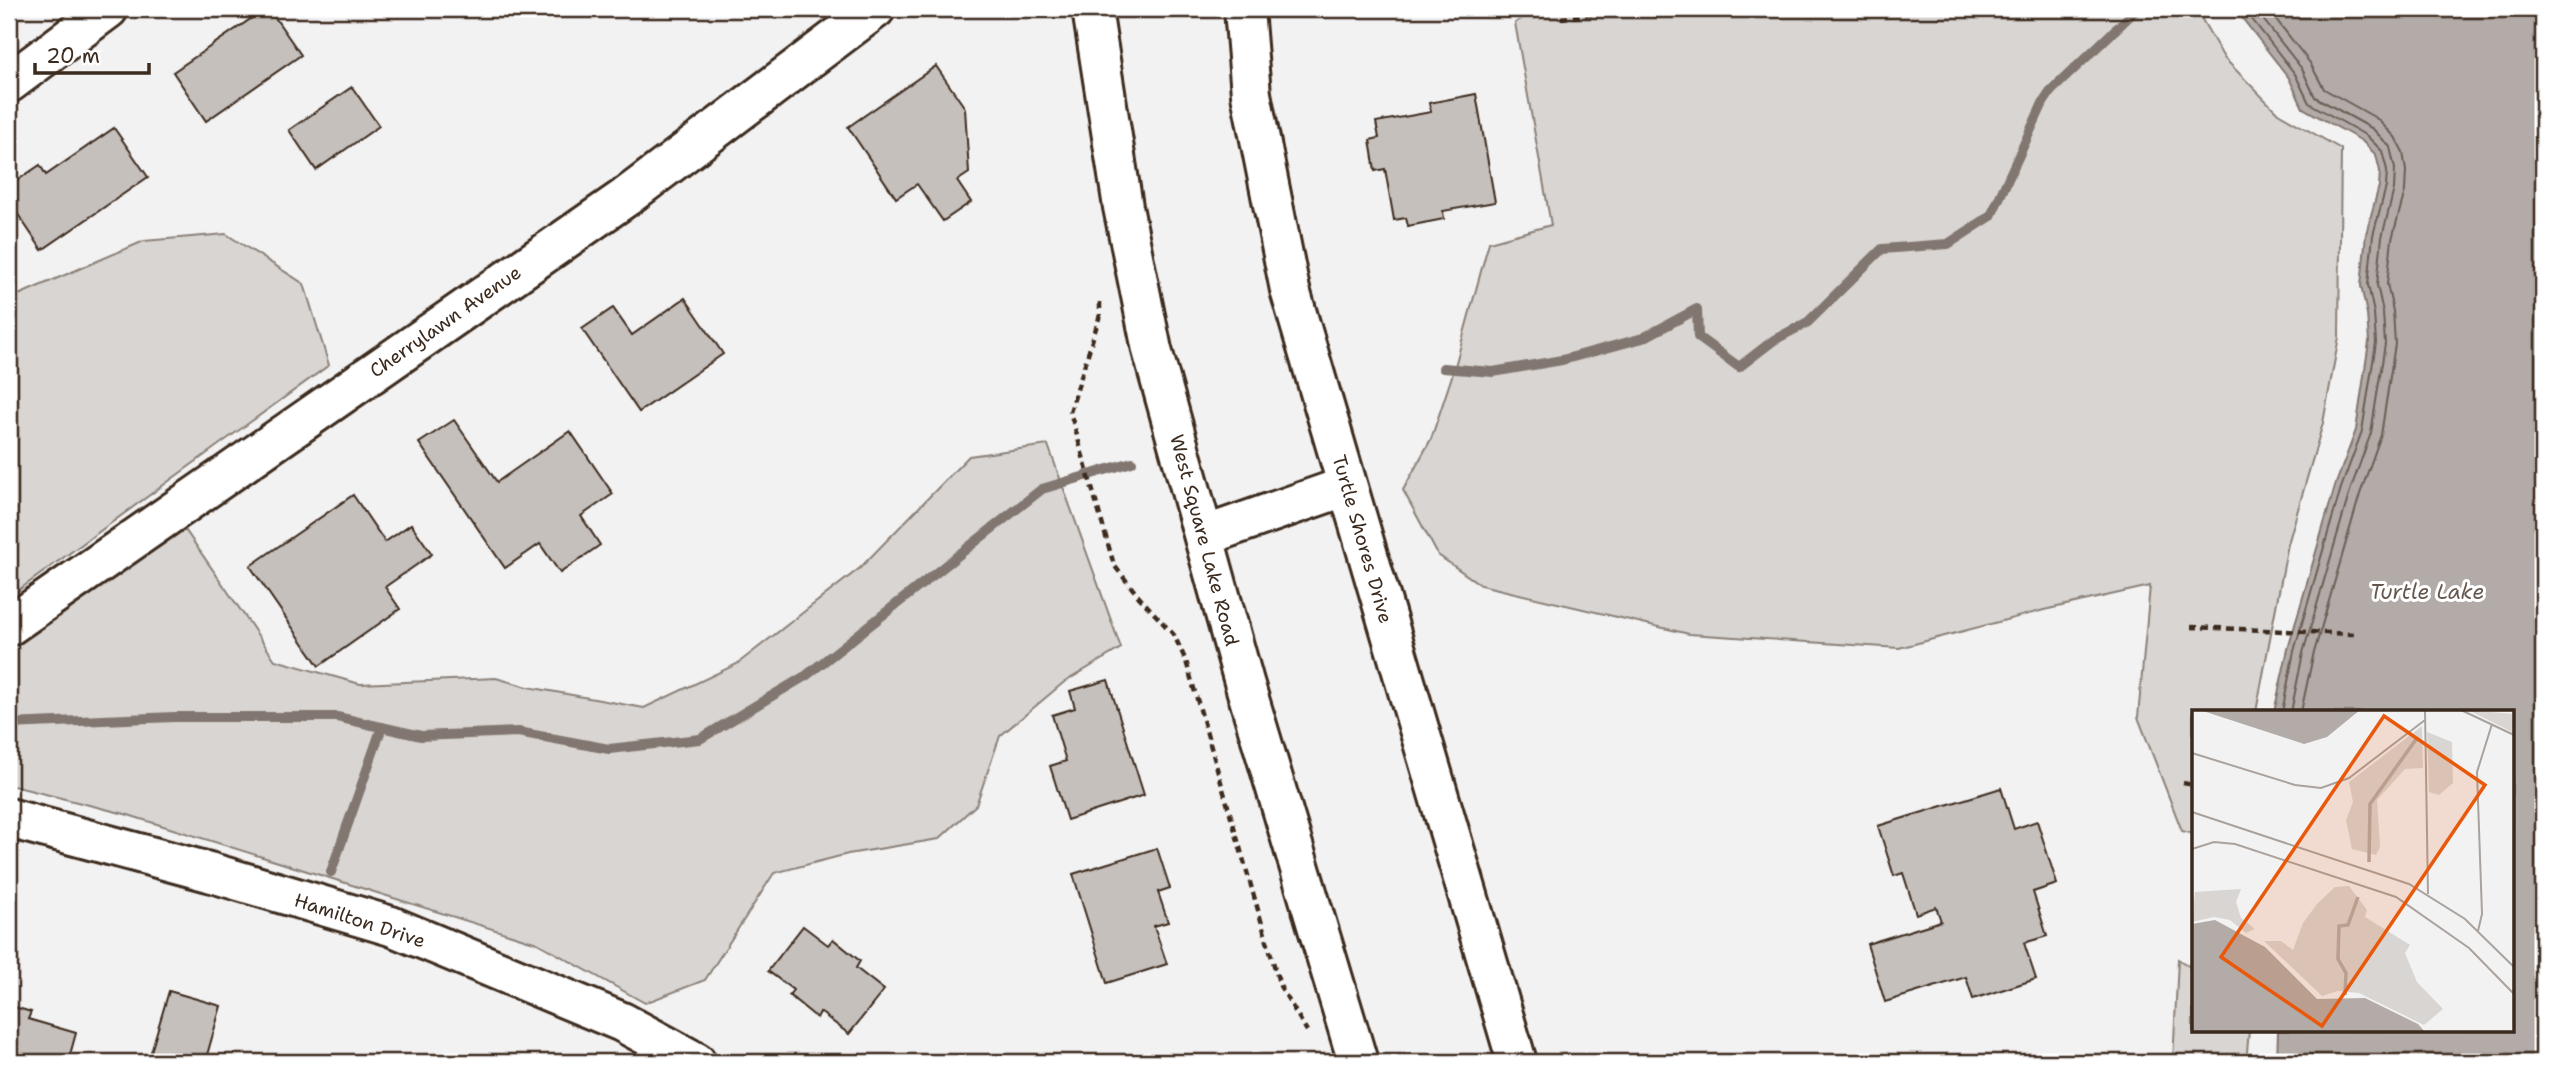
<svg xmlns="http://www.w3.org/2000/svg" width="2552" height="1071" viewBox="0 0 2552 1071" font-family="'Shantell Sans',sans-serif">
<rect width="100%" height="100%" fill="#f3f2f2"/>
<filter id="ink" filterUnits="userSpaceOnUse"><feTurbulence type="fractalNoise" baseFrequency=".0143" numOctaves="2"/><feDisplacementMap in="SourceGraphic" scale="14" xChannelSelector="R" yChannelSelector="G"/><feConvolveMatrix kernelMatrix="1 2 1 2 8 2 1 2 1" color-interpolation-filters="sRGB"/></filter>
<g filter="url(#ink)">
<g fill="#d8d5d2" stroke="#8a8078" stroke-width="2">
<polygon points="1536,9 2196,9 2224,58 2278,113 2341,149 2339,337 2323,423 2288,544 2256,712 2193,712 2193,834 2182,831 2138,717 2150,586 2044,610 1899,648 1689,634 1481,585 1438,555 1403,490 1431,439 1454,370 1489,242 1551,225 1515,23"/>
<polygon points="226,234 304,284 329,365 9,597 9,299 144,241"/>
<polygon points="1048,445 1121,648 1063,683 1000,736 976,805 939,839 848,854 774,873 705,980 645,1003 537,943 125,814 9,785 9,640 158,533 186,531 275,660 360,684 496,678 528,687 644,708 737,664 860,568 969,456"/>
<polygon points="2178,959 2193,969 2193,1031 2249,1031 2246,1062 2173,1062"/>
</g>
<polygon fill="#b2aba7" stroke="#827770" stroke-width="2" points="2235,9 2543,9 2543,1062 2277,1062 2278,1031 2512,1031 2512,712 2274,712 2288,649 2335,486 2356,430 2369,342 2367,314 2361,286 2366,234 2379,186 2380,171 2376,155 2362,141 2303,108 2289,78"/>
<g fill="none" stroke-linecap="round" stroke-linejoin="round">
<g stroke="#6b5e55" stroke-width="2">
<polyline points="2244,9 2295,74 2309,103 2367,136 2382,151 2387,170 2386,187 2373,235 2368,285 2374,313 2376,343 2362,431 2341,488 2294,651 2282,712"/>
<polyline points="2255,9 2302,69 2315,97 2373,129 2390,147 2395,169 2394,189 2382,237 2377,285 2383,312 2385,344 2371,433 2350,491 2303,653 2291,712"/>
<polyline points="2268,9 2310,63 2324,89 2376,118 2395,137 2403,152 2406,171 2405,191 2392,239 2387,284 2393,311 2395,344 2381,435 2360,494 2313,656 2301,712"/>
</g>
<g stroke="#827770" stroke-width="10">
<polyline points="1443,368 1493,372 1562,360 1643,338 1697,309 1698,337 1739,367 1774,340 1808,322 1882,249 1948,244 1991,216 2043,103 2051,91 2136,10 2141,9"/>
<polyline points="9,724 174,717 337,717 421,736 518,732 609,749 700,739 807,675 1042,489 1132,462"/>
<polyline points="331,872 382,727"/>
</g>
</g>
<g fill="#c6c0bd" stroke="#3b2a1e" stroke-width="2">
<polygon points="265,9 269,9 301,55 206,121 173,72"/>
<polygon points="936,66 965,108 969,173 957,181 971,202 943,221 917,184 896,198 848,127"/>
<polygon points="352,87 379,126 316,170 289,130"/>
<polygon points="1476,94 1495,202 1443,211 1444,219 1408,226 1406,218 1394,220 1385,169 1375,171 1370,140 1379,138 1376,122 1431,112 1429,103"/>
<polygon points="114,128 148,177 42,250 9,201 9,186 40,165 46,175"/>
<polygon points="685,298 723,354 639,412 582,329 613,308 632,335"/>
<polygon points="454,420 497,482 570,431 613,494 581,516 600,545 560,573 540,544 505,568 419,443"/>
<polygon points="353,495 385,542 411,524 432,554 385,587 400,609 319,666 250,566"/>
<polygon points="1108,680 1144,795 1067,820 1050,766 1066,761 1052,715 1075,708 1070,691"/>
<polygon points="2001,788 2014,829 2037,821 2057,884 2033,892 2047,936 2024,943 2036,979 1973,999 1966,977 1885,1002 1867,944 1941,921 1936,907 1916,914 1903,873 1894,876 1878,826"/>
<polygon points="1157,848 1170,888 1158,892 1168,922 1154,926 1167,964 1107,983 1073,874"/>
<polygon points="803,926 828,945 833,939 860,961 856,968 884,990 849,1034 820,1012 817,1018 789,995 793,990 768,971"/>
<polygon points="169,991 221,1006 205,1062 148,1062"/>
<polygon points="11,1006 31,1012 28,1019 76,1033 68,1062 9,1062 9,1013"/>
</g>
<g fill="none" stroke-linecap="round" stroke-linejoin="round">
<g stroke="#3b2a1e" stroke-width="44">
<g id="minor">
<polyline points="1092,9 1123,207 1152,350 1244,682 1358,1062"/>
<polyline points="1244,9 1251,94 1290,290 1517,1062"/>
<polyline points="9,83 108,9"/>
<polyline points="1204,536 1347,486"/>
<polyline points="9,626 626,197 875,9"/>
<polyline points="9,818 209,872 391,926 622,1022 696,1062"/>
</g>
</g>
<g stroke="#3b2a1e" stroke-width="4.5" stroke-dasharray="7 5" stroke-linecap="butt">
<polyline points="1561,18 1637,9"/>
<polyline points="1100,302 1100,315 1070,412 1076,432 1114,565 1139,597 1174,635 1186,661 1280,986 1307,1031"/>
<polyline points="2191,627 2355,634"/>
<polyline points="2183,783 2193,785"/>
</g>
<use href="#minor" stroke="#fff" stroke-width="38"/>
</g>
</g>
<g text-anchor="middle" stroke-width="6" stroke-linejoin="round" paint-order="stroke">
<g font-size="19" fill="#3b2a1e" stroke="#fff">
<text transform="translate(445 321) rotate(-35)" y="7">Cherrylawn Avenue</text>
<text transform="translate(1363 539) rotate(74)" y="7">Turtle Shores Drive</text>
<text transform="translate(1205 540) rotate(75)" y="7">West Square Lake Road</text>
<text transform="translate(360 920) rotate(18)" y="7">Hamilton Drive</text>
</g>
<g font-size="21" font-style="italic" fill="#65574e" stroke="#fff">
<text x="2427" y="599">Turtle Lake</text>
</g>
</g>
<g transform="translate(2192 710)">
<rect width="322" height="322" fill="#f3f2f2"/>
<path d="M276 0 322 4V23ZM230 16 231 58 213 59 185 90 188 137 184 145 160 139 154 110 161 92 157 72ZM235 22 260 32 261 73 247 85 237 82ZM157 176 175 200 173 207 218 235 213 243 225 272 251 299 232 315 167 283 146 281 130 286 72 231H89L101 240 111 213 125 194 143 177ZM49 179 44 192 49 208 63 219 54 223 38 210 22 207 0 212 3 182Z" fill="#d8d5d2"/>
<path d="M8 0H168L135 27 112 34ZM23 210 73 237 125 289 173 288 226 314 233 322H0V214Z" fill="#b2aba7"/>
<path fill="none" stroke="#b2aba7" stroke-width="3.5" d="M177 152 178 94 225 28M153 285 154 263 146 249 147 216 156 215 166 187"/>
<path fill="none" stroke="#a9a29d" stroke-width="2" d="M233 0 236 184M269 0 322 25M0 43 103 75 129 78 157 68 233 10M0 102 217 174 273 209 322 257M0 139 22 132 43 134 204 187 277 238 322 284M286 221 290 204 285 62 300 14"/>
<path fill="#e8590c" fill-opacity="0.15" stroke="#e8590c" stroke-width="3.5" d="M192 6 293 75 130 316 29 247Z"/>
<rect width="322" height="322" fill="none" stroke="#3b2a1e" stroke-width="3.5"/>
</g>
<rect width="2552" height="1071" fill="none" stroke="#fff" stroke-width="35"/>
<rect x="18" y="18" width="2517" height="1036" fill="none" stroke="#3b2a1e" stroke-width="2.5" filter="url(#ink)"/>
<path d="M35 63v10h114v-10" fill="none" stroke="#3b2a1e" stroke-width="3.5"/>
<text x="46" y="63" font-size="21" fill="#3b2a1e" stroke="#ffffff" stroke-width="5" paint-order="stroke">20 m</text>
</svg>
